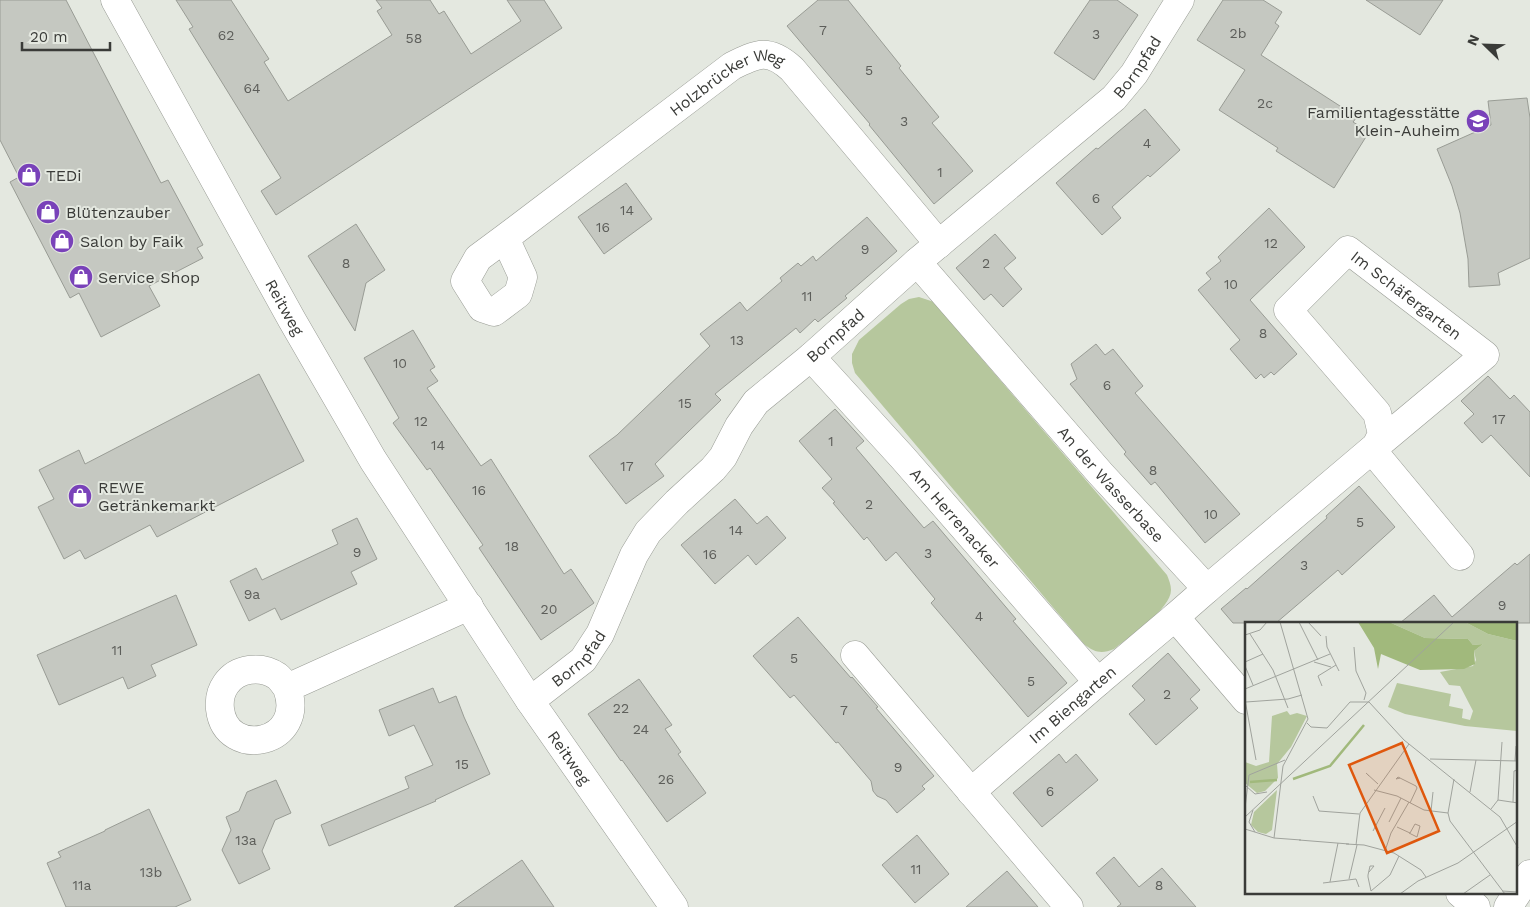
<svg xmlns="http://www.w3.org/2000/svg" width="1530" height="907" viewBox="0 0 1530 907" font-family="'Work Sans',sans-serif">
<rect width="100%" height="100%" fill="#e4e8e0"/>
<path fill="#b6c79d" d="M919 297 934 302C1011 394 1090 484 1167 575 1169 580 1171 585 1171 590 1171 609 1129 637 1114 649 1102 654 1095 653 1084 644L855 373 852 363V354L859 340 901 304 909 299Z"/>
<g fill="#c5c8c1" stroke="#999c95">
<polygon points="0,0 66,0 161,183 168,180 203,245 197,248 203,258 149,286 160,306 101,337 79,293 70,298 10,182 19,177 0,140"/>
<polygon points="176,0 231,0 269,59 264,62 288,101 392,35 377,11 382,8 376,0 430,0 439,14 444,11 471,54 521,21 507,0 544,0 562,28 276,215 261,191 281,178 189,29 193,27"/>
<polygon points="818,0 848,0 901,66 899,68 939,117 932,123 973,171 934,204 869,125 870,124 787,26"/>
<polygon points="1090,0 1117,0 1138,15 1094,80 1054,53"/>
<polygon points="1223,0 1263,0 1282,12 1275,23 1279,26 1261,55 1357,117 1353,122 1369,132 1334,188 1276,151 1278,148 1219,110 1245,70 1197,40"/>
<polygon points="1366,0 1443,0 1420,35"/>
<polygon points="1527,98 1530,118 1530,258 1498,273 1500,285 1469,287 1468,259 1460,213 1452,186 1437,149 1491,125 1488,101"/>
<polygon points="1145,109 1180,150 1150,177 1148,175 1112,207 1121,218 1102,235 1056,183 1096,148 1098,149"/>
<polygon points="626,183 652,219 604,254 578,217"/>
<polygon points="1269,208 1305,247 1250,300 1297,354 1274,375 1271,372 1264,378 1261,374 1256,379 1230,349 1240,340 1198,290 1211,279 1206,273 1221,261 1218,257"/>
<polygon points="867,217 897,251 845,296 847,298 818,322 815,319 800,333 796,328 715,394 721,400 655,464 664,476 626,504 589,456 617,435 710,346 700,334 740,302 747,311 782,281 780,278 798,263 801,266 813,256 816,261"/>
<polygon points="356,224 385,270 366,283 355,331 308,256"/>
<polygon points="995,234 1016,258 1004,268 1022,289 1003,307 991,294 984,300 956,268"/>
<polygon points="413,330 435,367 430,370 438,381 427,388 481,466 491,459 564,574 571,569 594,603 541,640 479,548 483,545 430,468 427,470 393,423 399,418 364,358"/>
<polygon points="1096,344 1105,355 1113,349 1143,386 1135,393 1240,514 1205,543 1155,482 1151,485 1124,454 1126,452 1070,384 1077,379 1071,364"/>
<polygon points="259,374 304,461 157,537 150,525 85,559 80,550 64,559 38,507 54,499 39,470 79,450 85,464"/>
<polygon points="1488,376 1510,399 1514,395 1530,412 1530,477 1491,435 1482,443 1464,423 1474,414 1461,401"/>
<polygon points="835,409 864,441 856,448 924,528 933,521 1016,619 1013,621 1067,683 1028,717 931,603 935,599 896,552 886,561 867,537 864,540 833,503 835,502 822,488 832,479 799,441"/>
<polygon points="1359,486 1395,527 1342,575 1338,570 1276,623 1233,623 1221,609 1246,588 1247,589 1327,518 1326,516"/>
<polygon points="735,499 757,524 767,516 786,538 756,565 748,555 715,584 681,545"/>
<polygon points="357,518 377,559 351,572 357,584 281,620 275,608 249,621 230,581 256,568 262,580 338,544 332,530"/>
<polygon points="1530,554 1530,623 1400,623 1434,595 1452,617 1515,563 1517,565"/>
<polygon points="176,595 197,645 151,665 156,676 128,689 123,677 59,705 37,655"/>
<polygon points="798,617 851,678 852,677 878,707 876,708 934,776 922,786 925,789 897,813 886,800 877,796 873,791 871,781 838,742 836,743 794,695 790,698 753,656"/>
<polygon points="1168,653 1200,690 1190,699 1198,708 1156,745 1129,714 1145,700 1132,686"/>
<polygon points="639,679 672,725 665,729 681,752 678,754 706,793 667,822 622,760 621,761 588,714"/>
<polygon points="433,688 439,703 456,696 464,717 490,774 435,800 436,801 329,846 321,825 409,788 405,777 433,765 414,725 389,736 379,710"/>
<polygon points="1059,754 1066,763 1076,754 1098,780 1042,827 1013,793"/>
<polygon points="276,780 291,813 275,820 262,851 270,869 239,884 222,850 231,830 226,817 239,811 247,792"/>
<polygon points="149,809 191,900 175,907 66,907 47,863 61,857 58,852 105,831 105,830"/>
<polygon points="917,835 949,874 915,903 882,865"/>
<polygon points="1114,857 1139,887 1162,868 1196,907 1117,907 1121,904 1096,873"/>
<polygon points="522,860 554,907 454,907"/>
<polygon points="1007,871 1038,907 966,907"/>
</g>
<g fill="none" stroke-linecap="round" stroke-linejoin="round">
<g stroke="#999c95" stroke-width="29">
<g id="street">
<path id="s1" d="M115 0 292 320 373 460 530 701 674 907"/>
<path id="s2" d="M505 238 523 277 518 294 494 312 482 308 465 281 478 258 505 238 732 66C758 53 769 48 792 69L939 244"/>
<path id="s3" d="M917 262 1100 473 1207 589 1175 617 1246 700"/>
<path id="s4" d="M811 357 903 458 1098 682"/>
<polyline points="1372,450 1460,556"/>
<path id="s5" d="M1207 589 1376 446 1382 434 1377 413 1288 310 1348 250 1485 355 1376 446"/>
<polyline points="855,655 1069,907"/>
<path d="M287 688C308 744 226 761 220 709 219 700 221 691 226 684 237 668 261 665 277 676 281 679 284 684 287 688L469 606"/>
<path id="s6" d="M530 701 583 660 600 634 634 555 648 532 677 502 713 469 723 457 739 426 756 402 811 357 917 262 1114 98 1134 74 1180 0"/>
<path id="s7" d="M971 792 1098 682 1175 617"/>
<polyline points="1460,893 1476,907"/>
</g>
</g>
<g stroke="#999c95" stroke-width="29">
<polyline id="secondary" points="1508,907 1530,874"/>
</g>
<use href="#street" stroke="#fff" stroke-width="28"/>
<use href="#secondary" stroke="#fff" stroke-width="28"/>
</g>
<defs>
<g id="school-disc" transform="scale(1.25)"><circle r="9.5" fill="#7942b9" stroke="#e4e8e0"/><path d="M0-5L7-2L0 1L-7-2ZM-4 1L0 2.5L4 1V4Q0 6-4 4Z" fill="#fff"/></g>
<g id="shop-disc" transform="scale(1.25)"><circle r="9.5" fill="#7942b9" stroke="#e4e8e0"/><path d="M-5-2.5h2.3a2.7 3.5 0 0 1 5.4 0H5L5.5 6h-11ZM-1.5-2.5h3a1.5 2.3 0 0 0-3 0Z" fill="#fff"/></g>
</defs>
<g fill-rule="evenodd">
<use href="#school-disc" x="1478" y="121"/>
<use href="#shop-disc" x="29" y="175"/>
<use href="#shop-disc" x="48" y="212"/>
<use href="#shop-disc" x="62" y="241"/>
<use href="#shop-disc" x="81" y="277"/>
<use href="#shop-disc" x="80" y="496"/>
</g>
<g text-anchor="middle" stroke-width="4" stroke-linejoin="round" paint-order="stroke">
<g font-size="14" fill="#5d5e5a">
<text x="823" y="35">7</text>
<text x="1238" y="38">2b</text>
<text x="1096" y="39">3</text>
<text x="226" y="40">62</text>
<text x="414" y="43">58</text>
<text x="869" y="75">5</text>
<text x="252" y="93">64</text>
<text x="1265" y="108">2c</text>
<text x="904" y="126">3</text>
<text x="1147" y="148">4</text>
<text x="940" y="177">1</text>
<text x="1096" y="203">6</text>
<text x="627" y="215">14</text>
<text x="603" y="232">16</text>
<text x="1271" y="248">12</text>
<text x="865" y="254">9</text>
<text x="346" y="268">8</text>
<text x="986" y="268">2</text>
<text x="1231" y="289">10</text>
<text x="807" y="301">11</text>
<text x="1263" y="338">8</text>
<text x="737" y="345">13</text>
<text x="400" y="368">10</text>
<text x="1107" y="390">6</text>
<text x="685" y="408">15</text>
<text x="1499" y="424">17</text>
<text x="421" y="426">12</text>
<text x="831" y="446">1</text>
<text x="438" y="450">14</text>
<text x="627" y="471">17</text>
<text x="1153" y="475">8</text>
<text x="479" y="495">16</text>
<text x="869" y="509">2</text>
<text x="1211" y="519">10</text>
<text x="1360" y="527">5</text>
<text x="736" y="535">14</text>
<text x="512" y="551">18</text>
<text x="357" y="557">9</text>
<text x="928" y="558">3</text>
<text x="710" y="559">16</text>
<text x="1304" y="570">3</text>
<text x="252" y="599">9a</text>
<text x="1502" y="610">9</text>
<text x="549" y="614">20</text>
<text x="979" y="621">4</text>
<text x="117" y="655">11</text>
<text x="794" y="663">5</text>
<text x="1031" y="686">5</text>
<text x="1167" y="699">2</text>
<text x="621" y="713">22</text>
<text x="844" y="715">7</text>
<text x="641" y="734">24</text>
<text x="462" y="769">15</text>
<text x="898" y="772">9</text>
<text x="666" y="784">26</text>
<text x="1050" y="796">6</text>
<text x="246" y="845">13a</text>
<text x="916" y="874">11</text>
<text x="151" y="877">13b</text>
<text x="82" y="890">11a</text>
<text x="1159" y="890">8</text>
</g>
<g font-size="16" fill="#3a3b38" stroke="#e4e8e0">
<text dy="6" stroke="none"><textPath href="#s6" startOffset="890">Bornpfad</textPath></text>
<text dy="6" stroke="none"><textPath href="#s2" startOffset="470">Holzbrücker Weg</textPath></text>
<text dy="6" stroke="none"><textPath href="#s5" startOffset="551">Im Schäfergarten</textPath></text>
<text dy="6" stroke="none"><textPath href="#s1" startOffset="351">Reitweg</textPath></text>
<text dy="6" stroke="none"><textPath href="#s6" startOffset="485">Bornpfad</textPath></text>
<text dy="6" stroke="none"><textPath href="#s3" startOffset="295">An der Wasserbase</textPath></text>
<text dy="6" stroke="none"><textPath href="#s4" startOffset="216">Am Herrenacker</textPath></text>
<text dy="6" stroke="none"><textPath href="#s6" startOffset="65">Bornpfad</textPath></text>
<text dy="6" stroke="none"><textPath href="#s7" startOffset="134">Im Biengarten</textPath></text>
<text dy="6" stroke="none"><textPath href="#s1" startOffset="884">Reitweg</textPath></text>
</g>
<g font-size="16" fill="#3a3b38" stroke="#e4e8e0" text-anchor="start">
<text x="1460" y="118" text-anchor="end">Familientagesstätte<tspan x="1460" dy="18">Klein-Auheim</tspan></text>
<text x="46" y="181">TEDi</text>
<text x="66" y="218">Blütenzauber</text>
<text x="80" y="247">Salon by Faik</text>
<text x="98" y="283">Service Shop</text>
<text x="98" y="493">REWE<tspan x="98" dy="18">Getränkemarkt</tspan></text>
</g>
</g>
<g transform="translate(1245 622)">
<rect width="272" height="272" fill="#e4e8e0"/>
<path d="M144 0H220L243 12 272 19V109L220 104 160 92 143 85 152 61 206 72 204 84 218 87 217 96 225 98 228 89 215 64 204 63 195 50 228 44 231 38 229 29 238 22 228 23 223 17 180 16ZM42 89 45 93 52 91 62 94 46 125 32 142 33 156 20 169 12 171 0 161V140L11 144 24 140 27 94ZM32 168 27 208 21 212 13 210 6 203 9 190Z" fill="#b6c79d"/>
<path d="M113 0H144L180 16 223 17 228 23 238 22 229 29 230 42 219 47 175 48 136 32 133 47 129 26ZM220 0H272V19L243 12Z" fill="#a1b97c"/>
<path fill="none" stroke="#a1b97c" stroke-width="2.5" d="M48 157 85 144 119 103M5 160 32 158"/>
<path fill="none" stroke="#a0a39d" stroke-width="1" d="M54 0 73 38M63 0 76 14M5 12 28 48 43 86M0 13 15 8 22 0M81 14 82 25 94 49M109 25 111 49 121 71 119 78M0 40 18 32M69 40 86 45M0 44 8 63M77 64 73 54 91 43M0 67 85 32M0 78 11 138M1 80 43 77 57 73M62 101 66 105 82 106 105 80H124L159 118 255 195 273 226M185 137 273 139M270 139 271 124M124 154 121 151 133 162M155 156 151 157 153 155 171 164 172 166 165 181M209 157 203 191 205 199 260 272M1 164 10 172 22 170M129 168 152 174 179 188 203 191M225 170 231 138M68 174 74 189 114 192M253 178 273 181M268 180 269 149 273 148M0 186 4 153 40 138M246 187 253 178 257 120M8 188 4 200 10 210M186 189 188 170M0 195 209 0M144 200 156 176M152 205 165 211 170 202 175 204 172 215 164 211M0 207 29 216M128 209 140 186M29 216 56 218M29 216 38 144 63 97 35 0M54 218 104 222M101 222 119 223 149 231 176 248 181 255M111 223 115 191 164 122M140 229 146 211 164 180M124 250 129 244H125L123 253V255L126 269 145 253 154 234M104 257 112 223M85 260 93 221M78 261 111 257 114 265M257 269 273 270M155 272 173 259 213 241 273 199M218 272 245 253"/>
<path fill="#df580e" fill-opacity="0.15" stroke="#df580e" stroke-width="2.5" d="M157 121 194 209 142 231 104 143Z"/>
<rect width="272" height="272" fill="none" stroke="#3a3b38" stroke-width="2.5"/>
</g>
<g transform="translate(1485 45) rotate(293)" stroke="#e4e8e0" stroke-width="4" paint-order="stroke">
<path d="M0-4L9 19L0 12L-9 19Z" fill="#3a3b38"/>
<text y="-8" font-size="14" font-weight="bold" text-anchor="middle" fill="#3a3b38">N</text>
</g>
<path d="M22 42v8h88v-8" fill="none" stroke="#3a3b38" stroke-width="2.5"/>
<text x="30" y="42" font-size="15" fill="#3a3b38" stroke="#e4e8e0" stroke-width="4" paint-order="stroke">20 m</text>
</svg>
